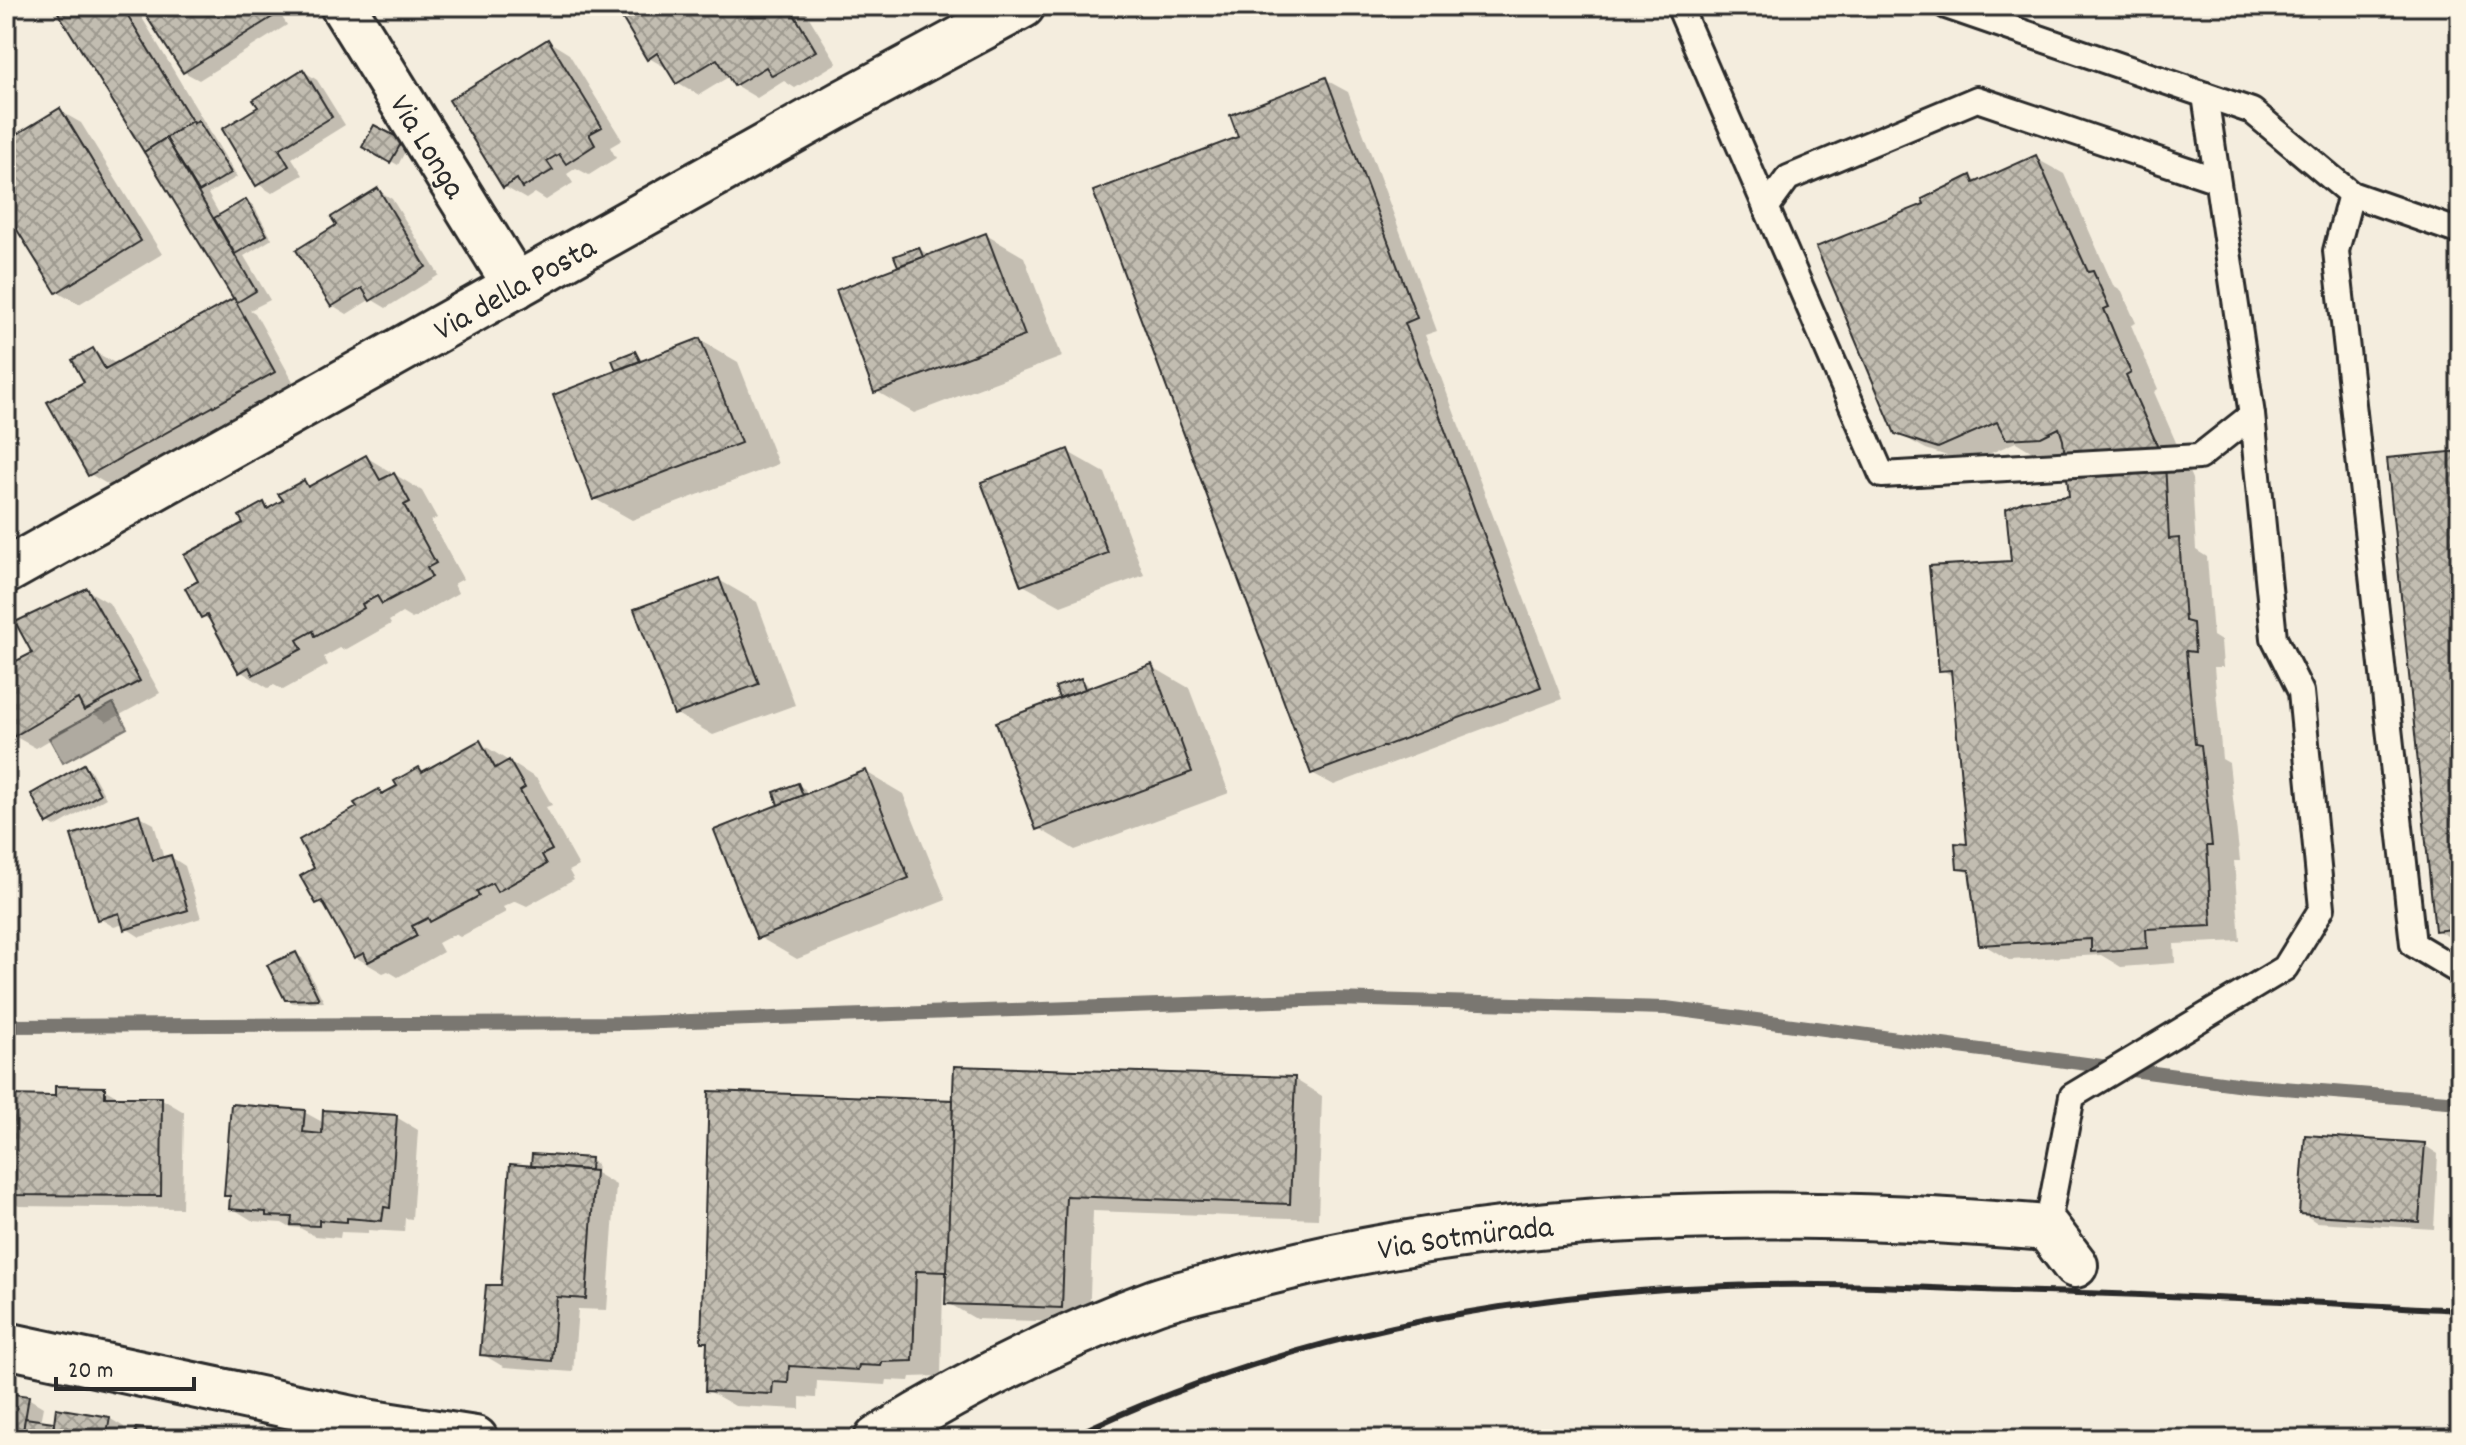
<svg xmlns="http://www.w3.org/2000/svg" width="2466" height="1445" viewBox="0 0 2466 1445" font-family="Dekko,sans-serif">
<defs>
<pattern id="building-cross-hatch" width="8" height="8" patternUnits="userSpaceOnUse" patternTransform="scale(2)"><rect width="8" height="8" fill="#c2bdb1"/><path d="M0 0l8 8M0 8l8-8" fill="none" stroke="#9e9a90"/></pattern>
</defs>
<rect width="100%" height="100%" fill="#f4edde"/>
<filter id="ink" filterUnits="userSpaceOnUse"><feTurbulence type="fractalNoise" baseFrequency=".0125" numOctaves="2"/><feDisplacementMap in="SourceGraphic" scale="16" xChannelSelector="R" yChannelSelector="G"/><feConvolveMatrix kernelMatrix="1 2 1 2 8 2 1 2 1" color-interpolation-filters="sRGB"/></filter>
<g filter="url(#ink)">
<polygon fill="#afaaa0" stroke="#7a7771" stroke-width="2" points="113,703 127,728 63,763 49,738"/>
<g fill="#0003">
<polygon points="56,6 135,6 237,177 208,194 221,217 246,201 253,205 272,239 244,256 270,300 250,310 255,313 295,385 112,487 90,474 86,383 93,351 115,363 236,299"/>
<polygon points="155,6 275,6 287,25 199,80 184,72"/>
<polygon points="641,6 802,6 837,63 795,88 784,81 757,98 735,85 730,76 699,95 677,82 670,70 649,58"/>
<polygon points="548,41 569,54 622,140 610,147 616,158 589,175 576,168 567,174 573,183 546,200 535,193 526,199 505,187"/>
<polygon points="303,71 317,80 345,125 292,158 303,175 272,193 258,184 260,108"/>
<polygon points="1326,80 1348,92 1437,331 1425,335 1562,699 1334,785 1312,773 1241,138"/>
<polygon points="60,111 81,123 162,254 79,304 57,291 6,208 6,144"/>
<polygon points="375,128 408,146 398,165 364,146"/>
<polygon points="2035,158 2064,174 2113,285 2121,290 2136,323 2131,325 2158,389 2154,392 2192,479 2196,550 2207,557 2213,636 2221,641 2223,667 2214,667 2222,759 2229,763 2240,861 2234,861 2240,941 2174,944 2175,963 2121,967 2101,955 2009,960 1981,943 1972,875 1959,868 1969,846 1954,677 1941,669 2013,562 2071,497 2066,452 2036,454 2016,442 1968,463 1926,449 1897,433 1927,205 1971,178 1979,182"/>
<polygon points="378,190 392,199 439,275 386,308 371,299 347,314 332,305 339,226"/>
<polygon points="986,235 1024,257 1062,357 914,413 876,391 903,267 900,264 919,249 926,253 927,257"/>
<polygon points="700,340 738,362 778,464 632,520 595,499 619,371 615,361 635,353 644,362"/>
<polygon points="1068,452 1105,473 1144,575 1061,606 1023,585"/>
<polygon points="2460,453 2460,942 2458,942 2436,930"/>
<polygon points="366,457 422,491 437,518 431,521 463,579 454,584 458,593 412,619 402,613 389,621 391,624 345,650 340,648 324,657 328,665 283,690 274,685 268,688 240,671 213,622 203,616 200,581 264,504 271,509 285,501 304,482 312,487"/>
<polygon points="719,580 757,602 795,705 713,735 675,713"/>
<polygon points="87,590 109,603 160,693 107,722 94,714 36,748 14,736 6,721 6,668 35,653"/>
<polygon points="1151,666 1189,688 1229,793 1075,850 1038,828 1062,699 1058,689 1081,680 1087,684 1089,689"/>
<polygon points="480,743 537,779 552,805 546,807 579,866 569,871 574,880 527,906 516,901 503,907 506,912 460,937 455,934 438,943 443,952 398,977 388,971 383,973 355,957 328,909 317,902 317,869 359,808 379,792 385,795 400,787 419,770 425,773"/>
<polygon points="84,767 91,771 106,798 55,827 48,823"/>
<polygon points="866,772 903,794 946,900 797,959 759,937 783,805 798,785 805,789 807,795"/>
<polygon points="139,816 154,824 164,859 171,857 185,866 201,918 140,937 126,928 124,924 114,927 99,918"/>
<polygon points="296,955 302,958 324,1002 293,1003 286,999"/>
<polygon points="1294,1079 1322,1096 1318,1219 1093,1211 1089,1323 976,1319 948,1303 948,1286 943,1286 941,1376 910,1377 909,1381 887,1380 886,1385 817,1381 816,1398 800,1397 800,1409 735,1406 707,1390 709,1344 703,1341 955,1102"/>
<polygon points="104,1089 121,1099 162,1099 184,1112 182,1208 19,1206 6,1199 6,1097 57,1098"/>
<polygon points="304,1112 324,1123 396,1117 418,1130 412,1219 405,1218 404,1232 368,1230 368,1233 341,1232 340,1238 315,1236 300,1228 289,1227 282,1223 253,1221 232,1208 232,1198 226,1195"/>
<polygon points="2424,1145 2438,1154 2434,1229 2316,1222 2302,1213"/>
<polygon points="590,1160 597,1164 596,1173 616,1185 607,1310 578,1309 573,1372 504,1367 482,1354 540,1169"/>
<polygon points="6,1395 28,1398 43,1407 40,1422 56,1424 109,1418 124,1427 122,1439 6,1439"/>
</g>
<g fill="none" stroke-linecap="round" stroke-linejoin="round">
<polyline stroke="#7a7771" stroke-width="14" points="6,1026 631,1023 1334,999 1666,1008 2244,1085 2460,1102"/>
</g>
<g fill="url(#building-cross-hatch)" stroke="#2b2b2b" stroke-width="2">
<polygon points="54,6 122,6 192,121 144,152"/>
<polygon points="151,6 268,6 274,16 183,73 143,11"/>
<polygon points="637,6 789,6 816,51 772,76 766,67 734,86 717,59 676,84 657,53 647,60 621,16"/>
<polygon points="548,39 602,127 589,134 595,145 566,164 559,154 547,161 553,170 522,188 517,179 503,188 449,100"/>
<polygon points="303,69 332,117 279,149 289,166 256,186 222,129 258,107 253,100"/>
<polygon points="1326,77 1417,318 1405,323 1541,687 1311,774 1093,191 1238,137 1230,115"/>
<polygon points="60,108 141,241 56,293 6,212 6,141"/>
<polygon points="198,120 231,173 199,192 166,138 192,121 193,124"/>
<polygon points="374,125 403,140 390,163 362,147"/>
<polygon points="166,138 256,291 236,303 144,152"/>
<polygon points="2036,155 2088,272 2093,271 2109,307 2104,309 2131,373 2126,376 2165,462 2169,539 2179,538 2185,621 2193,623 2195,652 2186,651 2195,744 2201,745 2212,846 2207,846 2212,926 2146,929 2147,948 2091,952 2091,939 1979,945 1969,870 1957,869 1955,843 1967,844 1951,670 1939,671 1929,566 2011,561 2006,509 2024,501 2069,496 2063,440 2059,428 2041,437 2006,439 1997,422 1938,448 1895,434 1816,247 1924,204 1922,199 1971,175 1974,183"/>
<polygon points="378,188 426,267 370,301 362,288 331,307 296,250 336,225 331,217"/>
<polygon points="246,199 267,235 235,254 214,218"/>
<polygon points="986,233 1025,336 874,393 836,290"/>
<polygon points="919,247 923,257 898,266 894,256"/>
<polygon points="234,298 275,372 88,476 47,402 84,382 72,360 93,348 105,369"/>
<polygon points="700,338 741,443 593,500 553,395"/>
<polygon points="635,351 640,361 616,370 612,360"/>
<polygon points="1068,449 1108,553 1021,586 981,482"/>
<polygon points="2460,451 2460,928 2435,931 2387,458"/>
<polygon points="366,455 380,480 394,473 410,502 404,505 436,563 427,568 432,577 382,604 377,596 362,604 364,608 315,636 313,631 297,640 302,649 253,675 249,667 239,673 207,615 201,618 185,588 198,581 184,555 243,523 239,516 264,502 267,509 283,500 278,494 304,480 308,487"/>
<polygon points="719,578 759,684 674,715 634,609"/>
<polygon points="87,588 140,681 84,711 78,699 13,737 6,725 6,666 32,653 15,622"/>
<polygon points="1152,664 1192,772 1036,830 996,722"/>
<polygon points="1081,678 1085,689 1059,698 1055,687"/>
<polygon points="480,740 495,768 509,760 525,788 520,791 552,850 542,855 547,864 497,892 492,883 477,891 479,896 430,922 428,918 412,926 417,936 368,962 364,953 354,958 322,901 316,904 300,876 314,868 299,840 357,807 354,803 379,789 382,794 397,786 394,781 419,767 422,772"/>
<polygon points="84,764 100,794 47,824 31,794"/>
<polygon points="866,770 909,878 757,939 714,830"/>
<polygon points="798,783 803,795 778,805 774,792"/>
<polygon points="139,814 153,860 171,855 188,910 124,930 119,913 97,920 71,835"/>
<polygon points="296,952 319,999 285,1000 267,965"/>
<polygon points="954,1066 1295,1077 1290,1204 1066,1196 1062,1308 945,1304"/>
<polygon points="55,1086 105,1087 105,1097 162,1097 161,1196 6,1195 6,1095 55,1096"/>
<polygon points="709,1091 953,1100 947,1272 916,1271 913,1361 882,1362 881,1366 859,1365 858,1370 789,1366 788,1383 773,1382 772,1394 705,1391 707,1342 701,1342"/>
<polygon points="231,1104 305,1110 303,1132 322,1134 323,1110 397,1115 390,1208 384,1207 382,1221 347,1218 347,1222 319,1220 319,1226 291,1225 292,1217 266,1216 266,1212 229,1209 230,1196 224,1196"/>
<polygon points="2305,1135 2425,1143 2419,1222 2299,1214"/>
<polygon points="532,1154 591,1158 590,1170 531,1166"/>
<polygon points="510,1164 595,1171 586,1299 557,1297 552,1361 480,1355 486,1285 501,1285"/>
<polygon points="6,1393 29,1396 22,1439 6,1439"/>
<polygon points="56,1408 110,1417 106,1439 52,1439"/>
<polygon points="25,1418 54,1422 52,1439 22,1439"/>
<polygon points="136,1428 192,1435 191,1439 135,1439"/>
</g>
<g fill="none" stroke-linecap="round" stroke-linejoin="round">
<g stroke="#2b2b2b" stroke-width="30">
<g id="service">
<polyline points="1679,6 1882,475 2199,457 2252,415"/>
<polyline points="1946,6 2252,111 2351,194 2460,232"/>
<polyline points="2351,194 2336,251 2413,944 2460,972"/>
<polyline points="1766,208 1788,178 1977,99 2217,180"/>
<polyline points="2047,1228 2072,1096 2285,968 2322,908 2301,692 2274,638 2252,415 2205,95"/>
</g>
</g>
<g stroke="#2b2b2b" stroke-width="50">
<g id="minor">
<path id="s1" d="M343 6 516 286"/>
<path id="s2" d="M6 571 846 101 1022 6"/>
<polyline points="6,1345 366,1422 475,1439"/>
<path id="s3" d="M877 1439C965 1385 1059 1337 1155 1302 1189 1290 1226 1284 1261 1274 1516 1208 1786 1206 2047 1228L2075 1265"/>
</g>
</g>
<use href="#service" stroke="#fcf5e5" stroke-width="24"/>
<use href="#minor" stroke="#fcf5e5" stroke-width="44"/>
<path stroke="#2b2b2b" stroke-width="6" d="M1067 1439C1275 1338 1498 1294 1728 1286 1832 1282 1936 1289 2041 1292 2181 1295 2320 1303 2460 1310"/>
</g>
</g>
<g text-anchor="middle" stroke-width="6" stroke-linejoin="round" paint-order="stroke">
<g font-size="32" fill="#2b2b2b" stroke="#fcf5e5">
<text dy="11" stroke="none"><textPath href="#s1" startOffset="164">Via Longa</textPath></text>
<text dy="11" stroke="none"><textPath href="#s2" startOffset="582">Via della Posta</textPath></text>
<text dy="11" stroke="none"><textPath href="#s3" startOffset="628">Via Sotmürada</textPath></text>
</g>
</g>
<rect width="2466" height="1445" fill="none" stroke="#fcf5e5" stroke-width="32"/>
<rect x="16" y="16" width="2434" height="1413" fill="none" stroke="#2b2b2b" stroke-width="3" filter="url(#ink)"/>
<path d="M56 1377v12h138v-12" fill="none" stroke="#2b2b2b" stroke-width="4"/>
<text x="68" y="1377" font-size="24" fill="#2b2b2b" stroke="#fcf5e5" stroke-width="6" paint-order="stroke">20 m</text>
</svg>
